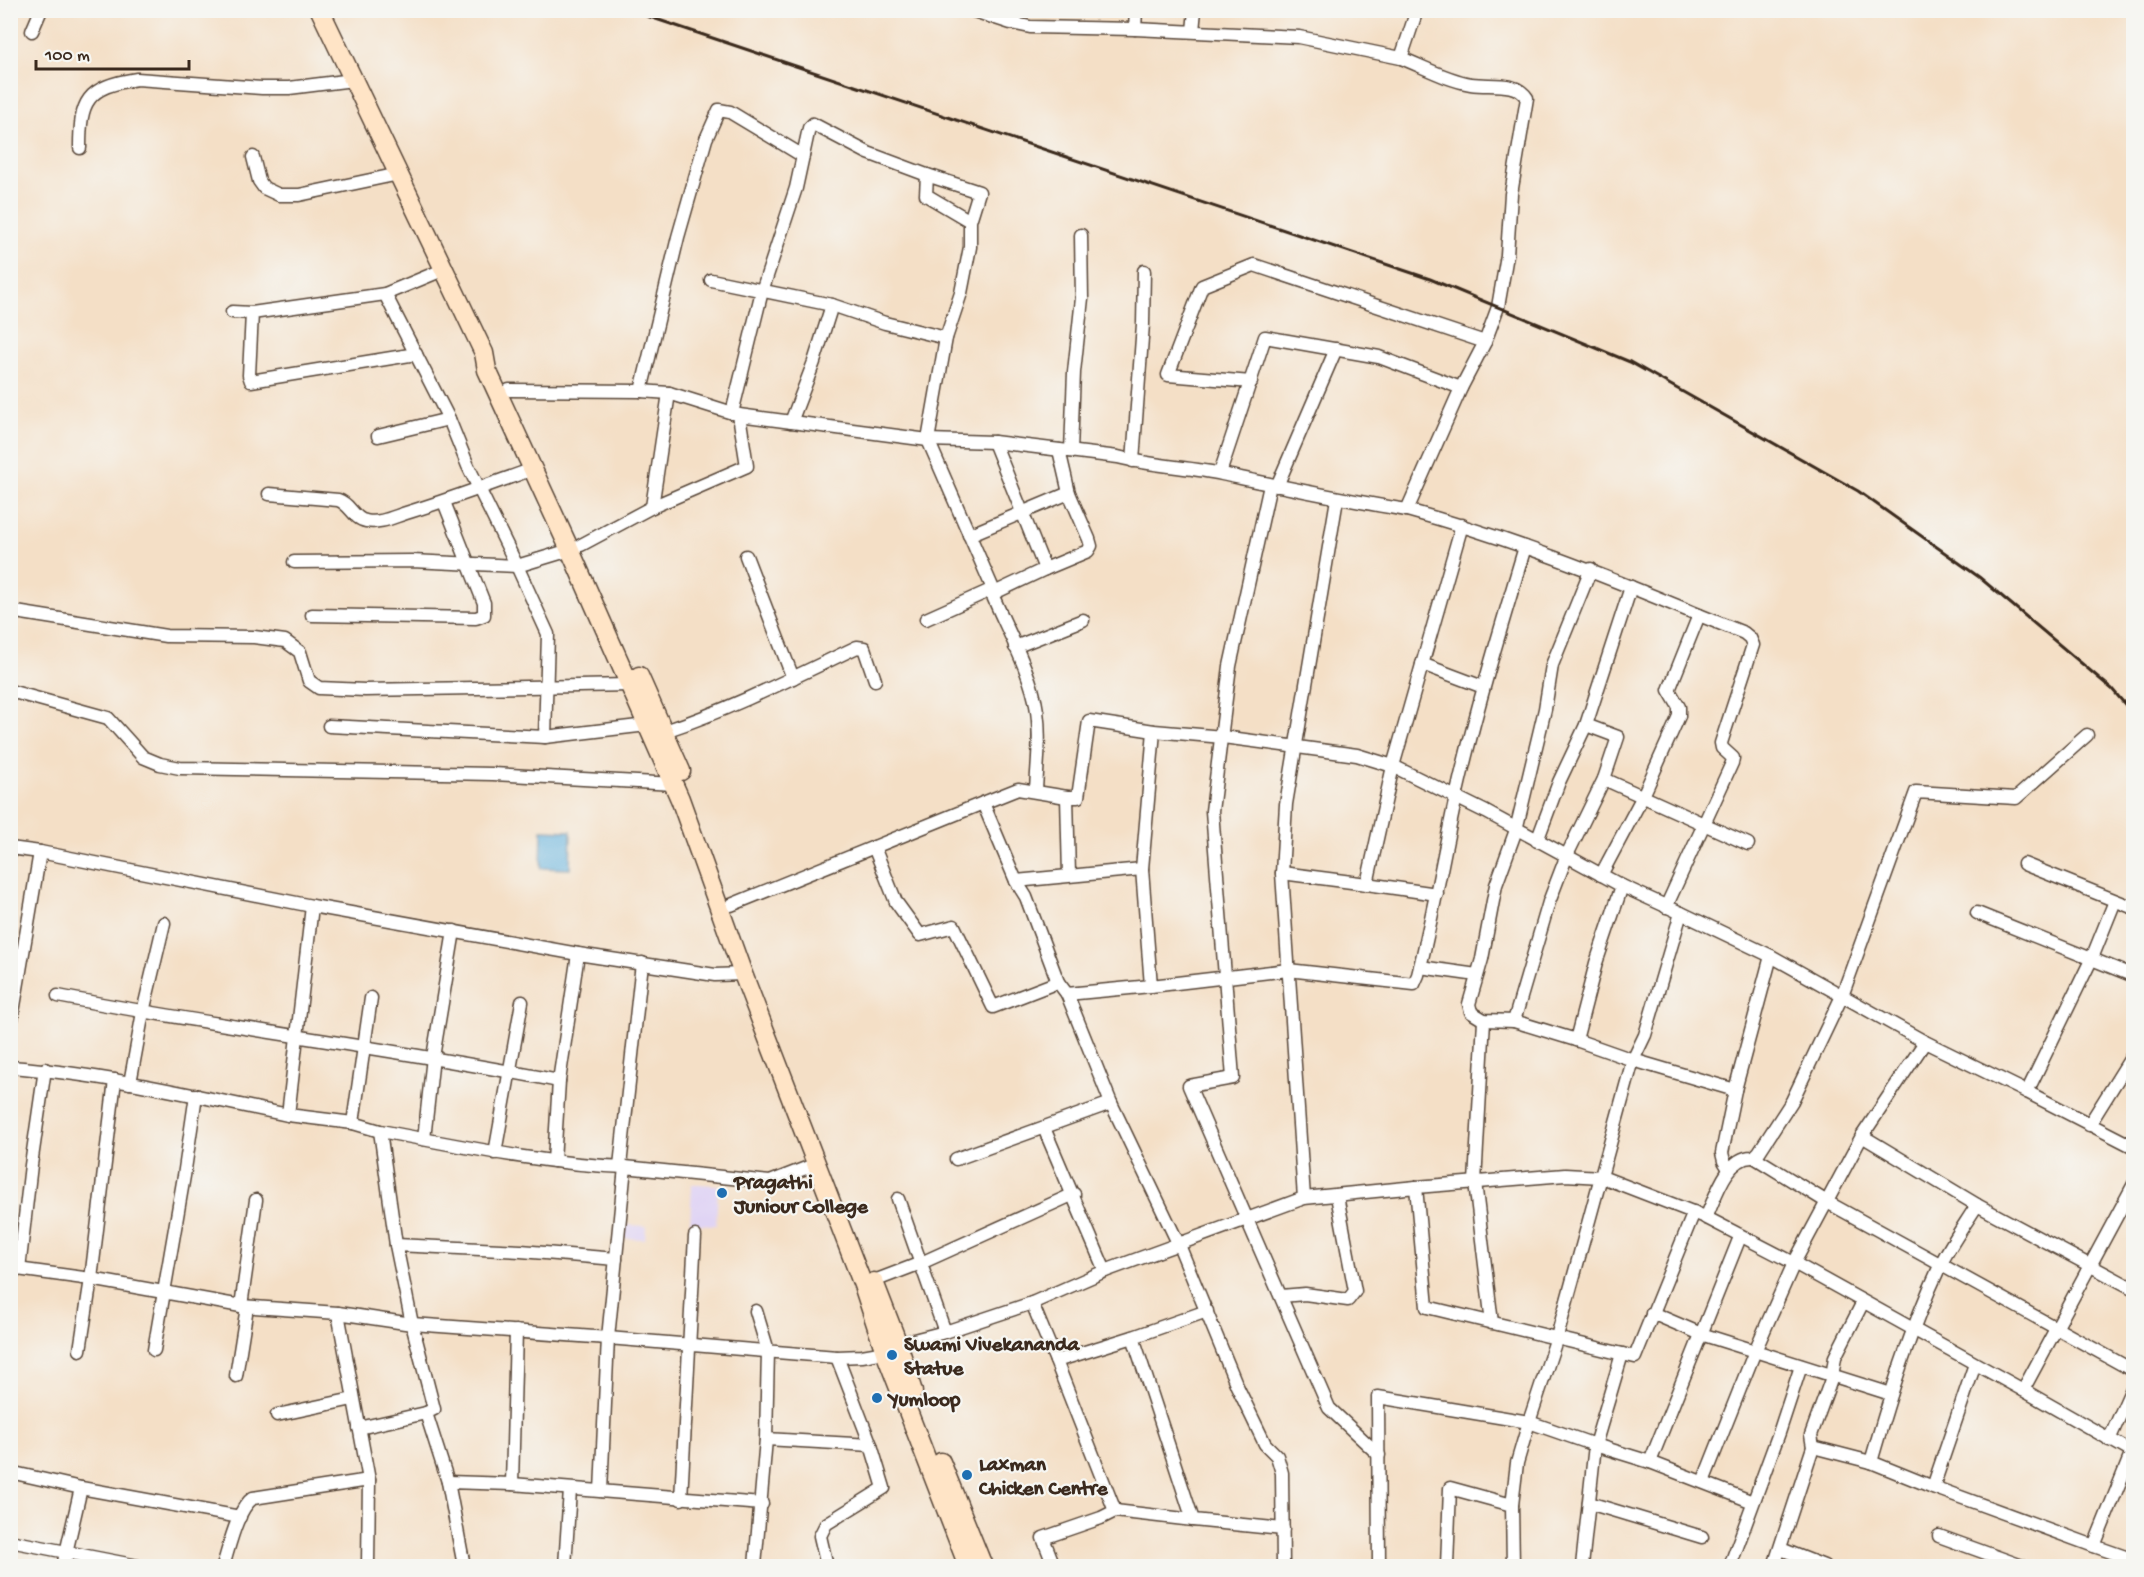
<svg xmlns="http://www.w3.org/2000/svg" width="2144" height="1577" viewBox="0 0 2144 1577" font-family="'Gochi Hand',sans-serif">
<rect width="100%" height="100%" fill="#f6f6f2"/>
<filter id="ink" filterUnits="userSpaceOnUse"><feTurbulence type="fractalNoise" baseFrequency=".0167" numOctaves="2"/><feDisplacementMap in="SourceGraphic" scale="12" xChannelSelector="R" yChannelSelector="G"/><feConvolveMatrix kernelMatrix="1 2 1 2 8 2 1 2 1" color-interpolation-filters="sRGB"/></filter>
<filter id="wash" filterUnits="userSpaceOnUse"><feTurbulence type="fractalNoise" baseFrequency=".008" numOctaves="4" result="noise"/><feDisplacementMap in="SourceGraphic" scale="24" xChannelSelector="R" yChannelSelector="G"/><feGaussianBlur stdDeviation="1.35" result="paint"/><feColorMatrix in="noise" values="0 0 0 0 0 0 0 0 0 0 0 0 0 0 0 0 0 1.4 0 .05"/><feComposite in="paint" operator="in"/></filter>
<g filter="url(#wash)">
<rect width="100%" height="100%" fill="#f4dfc6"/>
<g fill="#e0d4f4">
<polygon points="692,1184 718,1185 716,1225 690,1224"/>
<polygon points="625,1225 646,1226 645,1239 624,1238"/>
</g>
<polygon fill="#63b0dc" stroke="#4f6d7d" stroke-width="1.5" points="542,830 571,831 570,869 541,868"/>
</g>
<g filter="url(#ink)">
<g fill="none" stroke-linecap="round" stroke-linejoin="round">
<g stroke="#574537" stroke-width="15">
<g id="minor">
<polyline points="971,10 1011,23 1030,27 1135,29 1299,37 1401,58 1417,10"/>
<polyline points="1135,29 1136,10"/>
<polyline points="32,31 41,10"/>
<polyline points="1193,31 1195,10"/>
<path d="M1401 58C1424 67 1447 80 1471 84 1491 87 1515 80 1527 98L1511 194 1507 255 1498 307 1485 342"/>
<path d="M80 148C80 101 86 87 137 79L262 88H289L353 80"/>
<polyline points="253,157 259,181 264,188 279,195 299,195 399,174"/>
<polyline points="711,280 832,305"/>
<polyline points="385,294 449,419 468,466 517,566 548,634 545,737"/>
<polyline points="232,312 252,313"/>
<polyline points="416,354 251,381 249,375 252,313 385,294 445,269"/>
<path d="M1251 382 1168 375 1202 286 1254 265 1485 342 1461 388 1407 510C1507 537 1603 575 1699 615L1669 690 1679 707V716L1643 796 1601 875"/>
<path d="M509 390 641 391 669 393 739 415 928 440 994 442 1118 457C1152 466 1188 467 1222 474 1284 487 1344 500 1407 510"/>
<polyline points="641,391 678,237 706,139 719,110 730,112 803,156"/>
<polyline points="669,393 652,507 747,466 739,415"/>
<polyline points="732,413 762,291 796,188 809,128 813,124 868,153 927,175"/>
<polyline points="791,422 814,362 832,305 885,323 946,338"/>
<polyline points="378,436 449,419"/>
<path d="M994 442 1045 569 992 594C1007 630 1032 674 1037 711 1041 738 1037 764 1036 791"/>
<polyline points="1071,451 1074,372 1082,298 1081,235"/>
<polyline points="1133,461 1143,324 1144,271"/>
<polyline points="1220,473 1265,337 1379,357 1461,388"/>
<polyline points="1270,485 1230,666 1212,811 1233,1078 1189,1086 1329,1408 1379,1455"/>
<polyline points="1277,486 1336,349"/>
<path d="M269 494 338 500C351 504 353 519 366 521 380 524 393 517 406 513 449 500 491 484 533 469"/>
<polyline points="969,535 1069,493"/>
<polyline points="581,545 652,507"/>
<polyline points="746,556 793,678"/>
<polyline points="294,562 412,561 517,566 570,550"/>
<polyline points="1045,569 1088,551 1091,546 1089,539 1069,493 1059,450"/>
<polyline points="10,611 166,636 254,637 285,641 300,652 309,681 319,688 365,690 630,685"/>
<polyline points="312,615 476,618 484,615 484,603 444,502"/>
<polyline points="926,619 993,589 928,440 946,338 961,293 970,247 970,221 979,192 927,175 926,195 970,221"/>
<polyline points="1015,647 1083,620"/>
<polyline points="1422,664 1483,687"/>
<polyline points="10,691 108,718 143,757 160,764 180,768 493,774 674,784"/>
<polyline points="1586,725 1631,587"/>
<polyline points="329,726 545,737 647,725"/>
<path d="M665 731C731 709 794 677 857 647L864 648 875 680"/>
<path d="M1154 731 1142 869 1151 986 1288 970 1414 984 1418 975C1433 916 1443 856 1456 797 1475 713 1500 630 1525 547"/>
<polyline points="1604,779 1748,844"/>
<polyline points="1067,797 1069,875"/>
<polyline points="983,803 1018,789 1067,797 1078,797 1089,721 1154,731 1223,737 1357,755 1393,766 1486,812 1622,886 1681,913 1645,1035 1633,1060 1557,1337 1529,1422 1595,1445 1582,1566"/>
<polyline points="1537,841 1559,782 1586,725 1618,737 1604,779 1567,855 1549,902 1514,1021 1576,1040"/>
<polyline points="874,847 896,902 920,935 954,926 993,1007 1058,982"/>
<polyline points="10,848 40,852 312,906"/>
<polyline points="2024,864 2134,908"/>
<polyline points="1282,873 1367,884"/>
<polyline points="1016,881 1142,869"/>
<polyline points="1622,886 1596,963 1576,1040 1633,1060 1735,1090"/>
<polyline points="1437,894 1367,884 1393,766 1462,525"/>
<polyline points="2115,901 2092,958 2027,1092 2134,1147"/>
<polyline points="731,905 983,803 1016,881 1026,897 1058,982 1067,994 1111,1103 1179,1245 1237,1386 1265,1444 1277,1456 1282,1473 1283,1566"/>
<polyline points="1666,907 1732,763 1733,758 1722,748 1721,743 1753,645 1750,638 1744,633 1699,615"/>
<polyline points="1681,913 1771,956 1925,1042"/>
<polyline points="1977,913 2134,976"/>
<polyline points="1420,967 1477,975"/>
<polyline points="1067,994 1151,986"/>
<path d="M58 996C224 1028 393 1048 559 1081"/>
<polyline points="1484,1020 1475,1182 1492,1323"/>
<polyline points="1514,1021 1484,1020 1471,1012 1469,1004 1482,959 1496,885 1516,830 1545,709 1552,665 1591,569"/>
<polyline points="10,1030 40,852"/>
<path d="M10 1067C104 1074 196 1096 288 1115"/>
<polyline points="130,1083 143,1012 164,923"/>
<polyline points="353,1123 371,998"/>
<polyline points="2089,1125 2134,1053"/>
<polyline points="1044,1128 1105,1271"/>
<polyline points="380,1131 353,1123 288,1115 312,906 578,954 715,975 743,974"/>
<polyline points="1862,1136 1794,1263 1755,1351 1891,1394"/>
<polyline points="424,1139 433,1057 454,931"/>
<polyline points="495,1153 522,1002"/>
<polyline points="1754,1157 1827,1202 2134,1371"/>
<polyline points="956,1159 1111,1103"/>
<polyline points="554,1161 559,1081 578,954"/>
<polyline points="620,1166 642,963"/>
<polyline points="1729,1169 1724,1161 1722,1153 1735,1090 1771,956"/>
<polyline points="1416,1187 1565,1175 1602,1177 1703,1216 1794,1263 2023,1390 2134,1184"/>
<polyline points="1304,1198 1282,873 1286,804 1337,499"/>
<polyline points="898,1199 945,1332"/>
<polyline points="1977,1205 2134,1289"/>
<path d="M1706 1218C1715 1198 1727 1155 1754 1157L1759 1152 1792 1101 1842 996 1916 792 2016 798 2087 735"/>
<polyline points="396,1245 521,1251 616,1259"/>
<polyline points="10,1268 91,1279 241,1306 338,1313"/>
<polyline points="19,1269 31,1165 45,1069"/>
<polyline points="874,1281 921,1263 1074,1194"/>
<polyline points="1281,1296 1305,1294 1348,1300 1355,1291 1337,1196"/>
<polyline points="1032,1303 1056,1361"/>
<polyline points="241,1306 256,1200"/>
<polyline points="1652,1313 1701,1334 1755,1351 1703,1482"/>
<polyline points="1133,1337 1207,1311"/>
<polyline points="898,1344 945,1332 1032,1303 1105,1271 1304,1198 1416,1187 1427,1307 1635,1357 1694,1212"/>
<polyline points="80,1350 91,1279 115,1080"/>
<polyline points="154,1350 184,1176 196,1095"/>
<polyline points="1622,1354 1595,1445 1650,1462 1753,1502"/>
<polyline points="1975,1364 1933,1487 2094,1546"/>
<polyline points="236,1376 247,1307"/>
<polyline points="2023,1390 2134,1453"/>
<polyline points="426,1413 448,1482"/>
<polyline points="277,1415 353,1399"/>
<path d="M359 1428 426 1413 434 1409 412 1324 396 1245 380 1131C461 1146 543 1164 625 1167"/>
<polyline points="766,1439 871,1445"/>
<polyline points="2109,1440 2134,1384"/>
<path d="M1813 1447 1871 1462C1890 1396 1910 1330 1939 1268 1949 1246 1964 1226 1977 1205L1862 1136 1925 1042 2027 1092"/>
<polyline points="2132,1452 2094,1546 2134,1560"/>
<polyline points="1650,1462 1740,1237"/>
<polyline points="1871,1462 1933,1487"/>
<polyline points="10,1472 81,1488 240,1517"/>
<polyline points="512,1484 516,1331"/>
<polyline points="601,1491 608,1338 837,1357 862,1356 885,1352"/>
<polyline points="681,1499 695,1236"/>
<polyline points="1589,1503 1702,1537"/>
<polyline points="1115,1511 1193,1520"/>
<polyline points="1939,1536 2022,1566"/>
<polyline points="10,1541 138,1566"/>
<polyline points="1781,1549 1824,1566"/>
<polyline points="63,1566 81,1488"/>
<path d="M223 1566C229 1548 237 1509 253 1498L369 1480"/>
<polyline points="368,1566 369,1480 338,1313 412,1324 608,1338 625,1167 770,1182 816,1164"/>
<polyline points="464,1566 448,1482 512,1484 762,1504"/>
<polyline points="565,1566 570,1490"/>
<polyline points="755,1566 766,1439 768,1351 756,1311"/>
<polyline points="827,1566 820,1536 826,1524 884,1488 871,1445 837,1357"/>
<polyline points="1054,1566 1043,1538 1101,1518 1115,1511 1056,1361 1133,1337 1193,1520 1283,1529"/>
<polyline points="1379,1566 1378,1397 1529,1422 1517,1463 1512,1505"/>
<polyline points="1447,1566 1450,1488 1512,1505 1513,1566"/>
<polyline points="1730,1566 1779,1433 1801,1366"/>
<polyline points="1774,1566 1813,1447 1811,1435 1832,1377 1835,1357 1863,1302"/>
</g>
</g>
<g stroke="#574537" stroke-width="21">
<g id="secondary">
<polyline points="320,10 484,353 487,370 570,550 680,799 743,974 863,1285 885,1352 968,1566"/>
<polyline points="639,676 681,771"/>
<polyline points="874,1282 898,1344 913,1392"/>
<polyline points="941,1462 983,1566"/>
</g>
</g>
<use href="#minor" stroke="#fff" stroke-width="12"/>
<use href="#secondary" stroke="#ffe4c6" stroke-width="18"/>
<polyline stroke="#3b2a1e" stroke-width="3" points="629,10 1430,279 1630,362 1858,491 1979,577 2112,689 2134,715"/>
</g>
</g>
<g fill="#1f6fb2" stroke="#f6f6f2" stroke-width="2">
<circle cx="722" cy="1193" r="6"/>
<circle cx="892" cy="1355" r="6"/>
<circle cx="877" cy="1398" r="6"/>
<circle cx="967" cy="1475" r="6"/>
</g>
<g text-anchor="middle" stroke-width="4.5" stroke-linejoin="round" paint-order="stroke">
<g font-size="21" font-weight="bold" fill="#3b2a1e" stroke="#f6f6f2" text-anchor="start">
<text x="734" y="1188">Pragathi<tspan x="734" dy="24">Juniour College</tspan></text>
<text x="904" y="1350">Swami Vivekananda<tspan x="904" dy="24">Statue</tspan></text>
<text x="889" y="1405">Yumloop</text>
<text x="979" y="1470">Laxman<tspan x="979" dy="24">Chicken Centre</tspan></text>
</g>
</g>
<rect width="2144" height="1577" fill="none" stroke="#f6f6f2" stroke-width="36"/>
<path d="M36 60v9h153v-9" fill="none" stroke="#3b2a1e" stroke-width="3"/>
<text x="45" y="60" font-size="18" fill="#3b2a1e" stroke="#f6f6f2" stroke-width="4.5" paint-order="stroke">100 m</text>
</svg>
